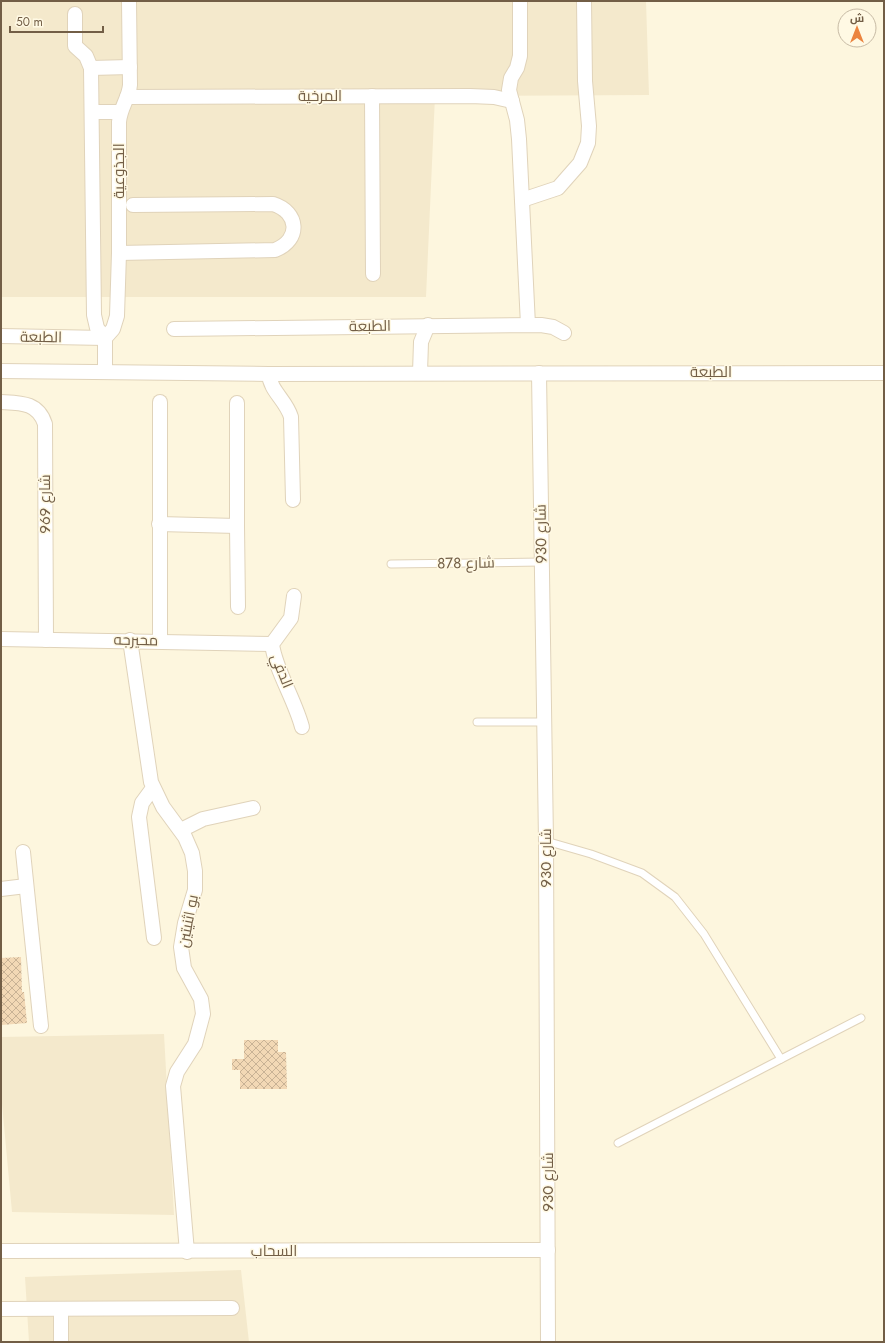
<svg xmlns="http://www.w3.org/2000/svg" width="885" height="1343" viewBox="0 0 885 1343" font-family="Jost,Cairo,sans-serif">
<defs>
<pattern id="building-cross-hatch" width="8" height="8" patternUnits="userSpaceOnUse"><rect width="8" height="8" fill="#f2d8b5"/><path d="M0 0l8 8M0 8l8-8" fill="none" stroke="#c8b295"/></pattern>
</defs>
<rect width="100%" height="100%" fill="#fdf6de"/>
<g fill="#f4e9cc">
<polygon points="1,1 646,1 649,95 435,96 426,297 1,297"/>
<polygon points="164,1034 174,1215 12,1212 1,1093 1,1037"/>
<polygon points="241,1270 249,1342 29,1342 25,1277"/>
</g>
<g fill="url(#building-cross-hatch)">
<polygon points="21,957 22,992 24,992 27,1023 1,1025 1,958"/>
<polygon points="244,1040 278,1040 278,1052 286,1052 287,1089 240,1089 240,1070 232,1070 232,1059 244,1059"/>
</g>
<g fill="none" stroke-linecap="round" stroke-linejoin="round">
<g stroke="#e0d3ba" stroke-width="9">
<g id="lane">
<polyline points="391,564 542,562"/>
<polyline points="477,722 544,722"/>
<polyline points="546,841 591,854 642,873 675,897 704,934 781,1059"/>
<polyline points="618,1143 861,1018"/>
</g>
</g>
<g stroke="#e0d3ba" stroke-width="16">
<g id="street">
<polyline points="520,1 520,56 517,68 511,78 509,90 517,120 519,139 528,325"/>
<polyline points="75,14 75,46 86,56 91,68 94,315 97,328 105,338 105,372"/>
<polyline points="91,68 130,67"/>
<polyline points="372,96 373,274"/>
<polyline points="127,97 470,96 494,97 512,101"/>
<polyline points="92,112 120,112"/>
<polyline points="522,200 558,188 580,163 588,143 589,126 585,81 584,1"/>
<path d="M119 253 275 250C301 240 299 212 273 204L133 205"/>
<polyline points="174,329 541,325 553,327 564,333"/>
<polyline points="1,336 105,338"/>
<path d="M105 338 113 329 117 316 119 253V122C120 108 129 98 130 85L129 1"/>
<polyline points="1,371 269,374 884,373"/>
<polyline points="420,373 421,342 428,325"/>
<polyline points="539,373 546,841 548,1342"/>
<path d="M269 374C270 391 286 400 291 417L293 500"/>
<path d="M1 402C20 403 38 402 45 424L46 640"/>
<polyline points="160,402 160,641"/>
<polyline points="159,524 237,526 237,403"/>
<polyline points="237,526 238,607"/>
<path d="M294 596 291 618 272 644C275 669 295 700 302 727"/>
<polyline points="1,639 272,644"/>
<polyline points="130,640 151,782 163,807 185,837 192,853 195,871 195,890 185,923 181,947 184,968 201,999 203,1014 195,1044 177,1072 173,1086 187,1252"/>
<polyline points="153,788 142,803 139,817 154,938"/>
<polyline points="181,830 203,819 253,808"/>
<polyline points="23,852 41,1026"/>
<polyline points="1,889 26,886"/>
<polyline points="1,1251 548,1250"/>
<polyline points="1,1309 232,1308"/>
<polyline points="61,1342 61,1309"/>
</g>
</g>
<use href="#lane" stroke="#fff" stroke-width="7"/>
<use href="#street" stroke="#fff" stroke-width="14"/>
</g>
<g text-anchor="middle" stroke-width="3" stroke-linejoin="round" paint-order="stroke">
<g font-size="15" fill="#725e46" stroke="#fff9e4">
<text x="320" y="101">المرخية</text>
<text transform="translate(119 171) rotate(-90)" y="5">الجذوعية</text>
<text transform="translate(370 326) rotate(-1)" y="5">الطبعة</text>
<text transform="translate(41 337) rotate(1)" y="5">الطبعة</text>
<text x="711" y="377">الطبعة</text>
<text transform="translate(45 504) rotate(-90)" y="5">شارع 969</text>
<text transform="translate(541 534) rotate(-91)" y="5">شارع 930</text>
<text transform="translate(466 563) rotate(-1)" y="5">شارع 878</text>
<text transform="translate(136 640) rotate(1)" y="5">محيرجه</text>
<text transform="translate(282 671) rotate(68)" y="5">الدفي</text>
<text transform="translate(546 858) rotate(-90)" y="5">شارع 930</text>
<text transform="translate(188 921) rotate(-79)" y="5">بو اثنيتين</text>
<text transform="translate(548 1182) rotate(-90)" y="5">شارع 930</text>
<text x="274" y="1256">السحاب</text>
</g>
</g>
<rect width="885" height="1343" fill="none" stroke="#725e46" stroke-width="4"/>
<g transform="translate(857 28)"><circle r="19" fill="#fff9e4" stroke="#c7bba5"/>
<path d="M0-3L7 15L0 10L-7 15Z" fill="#eb843f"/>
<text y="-6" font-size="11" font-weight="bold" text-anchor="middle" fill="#725e46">ش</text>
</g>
<path d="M10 26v6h93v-6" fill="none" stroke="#725e46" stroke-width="2"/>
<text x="16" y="26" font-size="12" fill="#725e46" stroke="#fff9e4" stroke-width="3" paint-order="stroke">50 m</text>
</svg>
